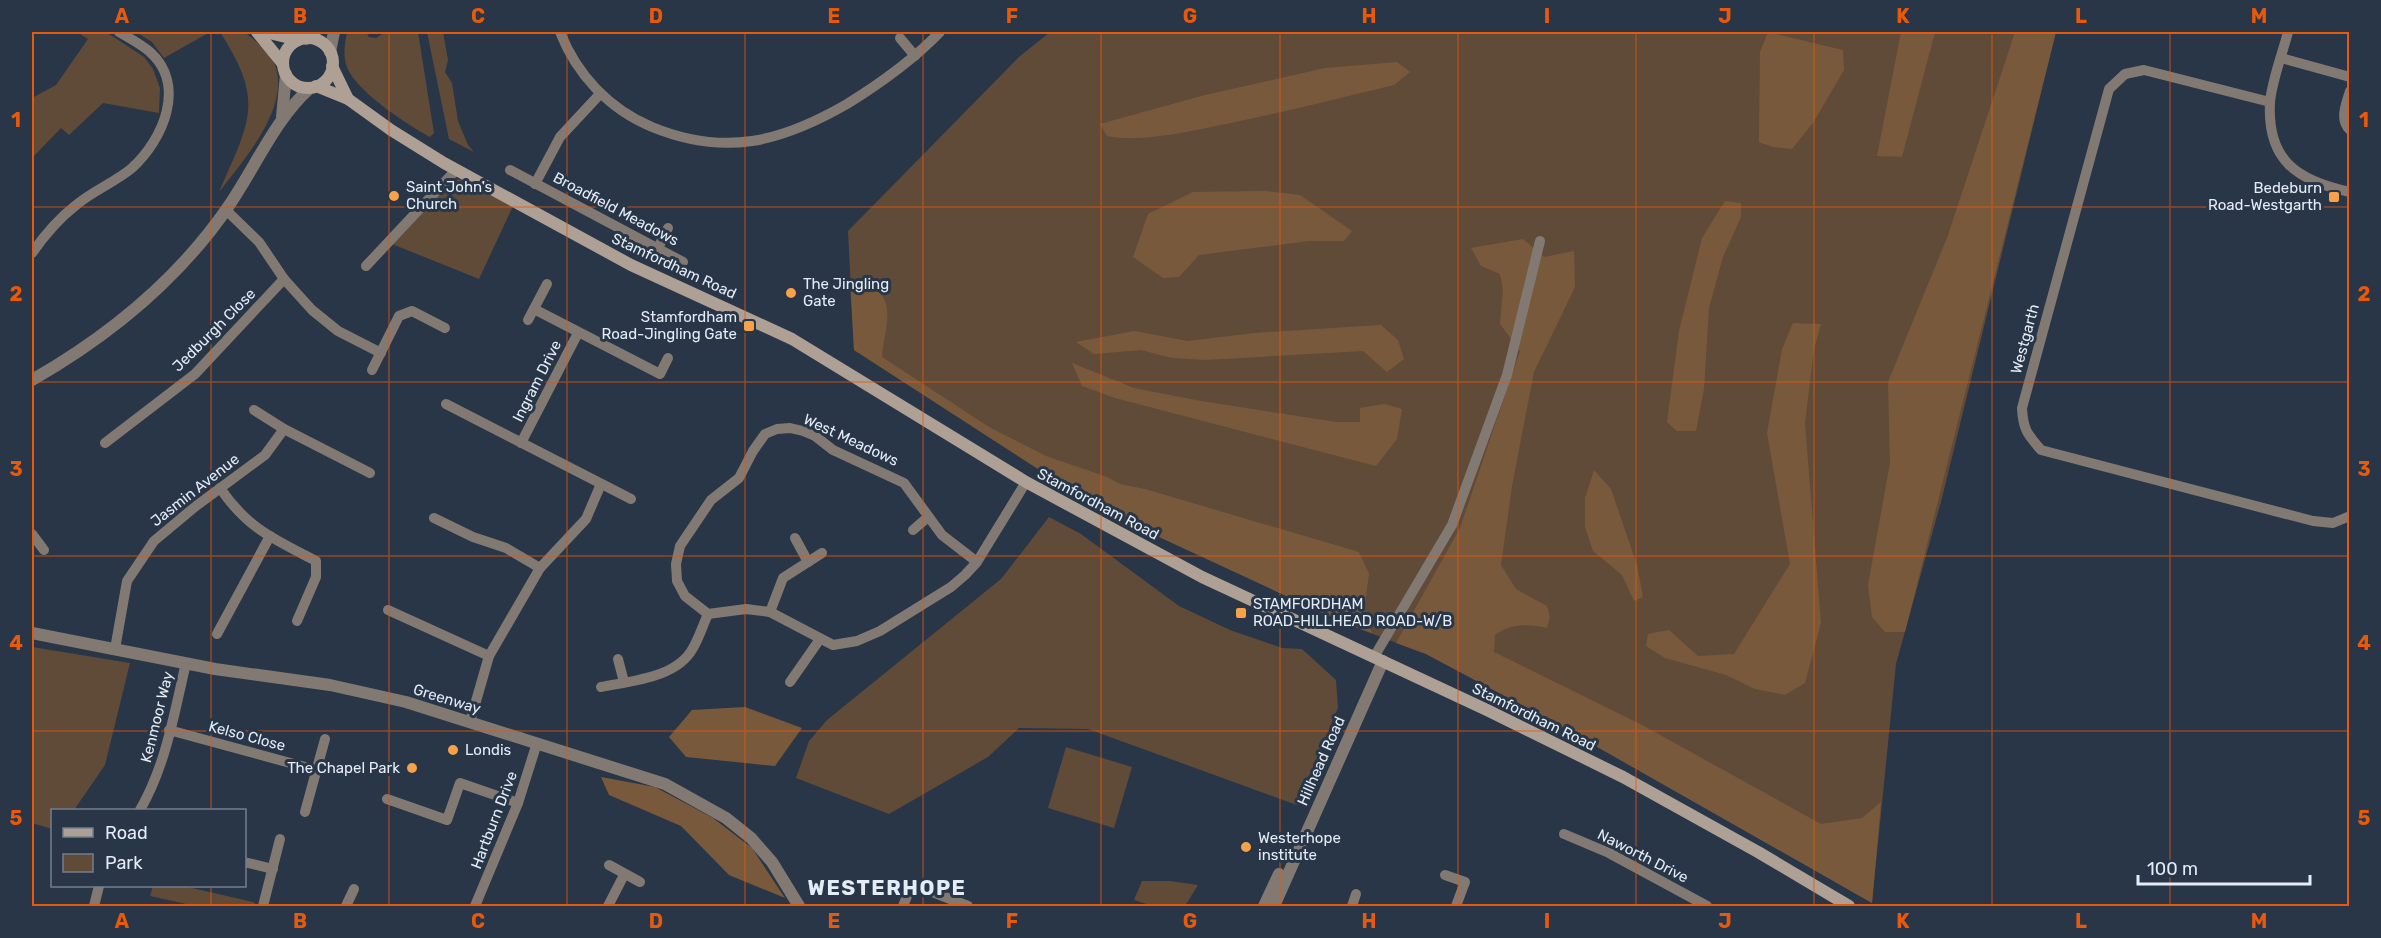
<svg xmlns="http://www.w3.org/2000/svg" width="2381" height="938" viewBox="0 0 2381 938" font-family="Rubik,sans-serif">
<rect width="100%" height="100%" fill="#283647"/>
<g fill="#604b38">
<polygon points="77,32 106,32 144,57 153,69 160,88 159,113 103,103 69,135 61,128 32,158 32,98 56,85 88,39"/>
<polygon points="136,32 210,32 164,58 152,42"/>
<path d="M220 32H244C255 40 270 52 275 65 291 107 243 161 219 192 250 120 265 102 220 32Z"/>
<path d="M347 32H366L369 37 376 38 385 32H418L434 133 430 137C408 125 352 89 346 64 343 54 345 42 347 32Z"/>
<polygon points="427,32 443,32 448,60 445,72 452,83 458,121 468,145 474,152 449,139"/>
<polygon points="1050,32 2056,32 1942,498 1896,664 1872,903 1548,719 1426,654 1349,625 1103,511 854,350 848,231 1019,57"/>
<polygon points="459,179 513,206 479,279 392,244 449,182"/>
<polygon points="1049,517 1081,534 1179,606 1230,630 1282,648 1302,649 1336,680 1338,708 1297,805 1088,729 1019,728 988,757 889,814 796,778 809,741 827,720 1001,579"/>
<polygon points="32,647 130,663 105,765 74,810 52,810 52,829 32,823"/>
<polygon points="1066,747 1132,767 1114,828 1048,808"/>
<polygon points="1142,881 1170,881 1198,885 1185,906 1153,906 1134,900"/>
<polygon points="153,886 183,886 253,902 259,906 195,906 150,896"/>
</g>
<g fill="#79593b">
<polygon points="1768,32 1843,50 1844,70 1813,123 1792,149 1773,147 1759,142 1760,52"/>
<polygon points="1901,32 1935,32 1902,157 1877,156"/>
<polygon points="2015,32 2056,32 1905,632 1885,632 1872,617 1868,585 1890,463 1888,382 1947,238"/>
<path d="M1397 62 1410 72 1394 85C1331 100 1269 116 1206 128 1175 134 1139 142 1107 136L1100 124 1205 95 1325 68Z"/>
<polygon points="1265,191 1300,195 1352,231 1344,241 1309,241 1199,255 1179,277 1163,278 1133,257 1148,214 1193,192"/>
<polygon points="1725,201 1741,203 1741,217 1723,257 1709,308 1704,389 1696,431 1677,431 1667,422 1679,331 1702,238"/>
<path d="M1523 239 1544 257 1574 251 1575 287 1534 372 1512 486 1501 565 1516 589 1547 606 1550 617 1547 628C1529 624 1510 623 1495 635L1494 652 1644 726 1821 824 1862 818 1881 802 1872 903 1548 719 1426 654 1396 643 1460 528 1520 351 1500 324 1503 290 1500 274 1481 266 1471 248Z"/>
<path d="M862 280C900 298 885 323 882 357L989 427 1046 456 1107 477 1120 484 1145 489 1359 552 1369 574 1364 610 1372 633 1349 625 1103 511 854 350 850 281Z"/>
<polygon points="1793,323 1821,324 1814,349 1805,423 1821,623 1805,683 1785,695 1755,689 1726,675 1665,658 1646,646 1648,634 1669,630 1698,656 1734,654 1790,564 1767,433 1782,349"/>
<polygon points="1381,325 1398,340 1404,359 1387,372 1363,351 1206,360 1172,358 1141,350 1094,354 1076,342 1134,331 1188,341 1254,333"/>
<polygon points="1072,363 1134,388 1201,401 1336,422 1360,422 1360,408 1384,404 1402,409 1397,439 1376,466 1115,398 1082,386"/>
<polygon points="1594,470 1611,489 1637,565 1643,597 1634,601 1622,575 1593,551 1585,527 1585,498"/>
<polygon points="745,707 802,728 775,766 686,757 669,737 692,710"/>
<polygon points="601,777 655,787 713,818 752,848 785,898 729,875 681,826 609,795"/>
</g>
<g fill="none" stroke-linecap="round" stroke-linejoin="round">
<g stroke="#827a72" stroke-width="10">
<path d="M560 32C577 75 609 109 652 127 725 157 781 142 847 104 881 83 912 61 940 32"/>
<path d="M2288 32C2283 52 2271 83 2270 103 2267 161 2298 181 2350 192"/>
<polyline points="900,38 915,56"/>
<polyline points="2281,58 2350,77"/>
<path d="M2350 91C2346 105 2339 119 2350 130"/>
<path d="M2270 102 2144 70 2125 74 2109 89 2022 408C2023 429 2027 434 2041 450L2313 521 2333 523 2350 516"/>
<polyline points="510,170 683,262"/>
<polyline points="535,184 560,137 600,94"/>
<polyline points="226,210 259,242 284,279 312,310 338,331 381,353"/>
<polyline points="658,248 668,228"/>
<path d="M32 253C44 236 58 219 75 206 92 191 114 183 132 168 163 140 187 85 150 52 141 44 129 38 119 32"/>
<polyline points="366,266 456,170"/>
<polyline points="534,309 660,374 668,358"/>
<polyline points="528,320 547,284"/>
<polyline points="372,370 399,316 412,311 445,328"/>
<polyline points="446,404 631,499"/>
<polyline points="254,410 284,429 370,473"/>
<polyline points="105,443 195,374 284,279"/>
<polyline points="521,443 578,333"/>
<path d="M220 488C248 529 274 539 316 561V577L297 621"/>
<polyline points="434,518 473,537 506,548 540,568"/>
<polyline points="913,530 928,517"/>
<polyline points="32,534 44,550"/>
<polyline points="795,538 808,562"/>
<polyline points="977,562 942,535 904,483 833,450 815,436 803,431 790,428 777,429 765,434 753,451 739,478 711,500 680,546 676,564 677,581 685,596 708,614 746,609 770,612 833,645 857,641 880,631 951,587 965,575 977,562 1026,482"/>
<polyline points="388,610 489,656"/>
<polyline points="770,612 783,578 822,553"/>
<polyline points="217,634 270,536"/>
<polyline points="115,649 127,581 154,541 196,506 265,455 284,429"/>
<polyline points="1374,657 1452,525 1507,375 1540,241"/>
<polyline points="618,659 624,682"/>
<polyline points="790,682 820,639"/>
<path d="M601 687C631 681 677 678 693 648 699 638 703 625 708 614"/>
<polyline points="470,722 489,656 540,568 586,519 601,484"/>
<polyline points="169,730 316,770"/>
<polyline points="387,799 447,820 460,783 518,803"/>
<path d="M140 810C166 765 174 714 186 663"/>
<polyline points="305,812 325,739"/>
<polyline points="1564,834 1609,853 1707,906"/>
<polyline points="244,862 273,869"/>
<polyline points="609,865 640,882"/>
<polyline points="1445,875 1465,882 1456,906"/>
<polyline points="94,906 99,886"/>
<polyline points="263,906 280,839"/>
<polyline points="346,906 354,889"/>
<polyline points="475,906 518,803 537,743"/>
<polyline points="608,906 624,875"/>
<polyline points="903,906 912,884 968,906"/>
<polyline points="1352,906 1356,894"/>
</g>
<g stroke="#827a72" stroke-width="12">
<polyline points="306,39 315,32"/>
<polyline points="330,52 334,32"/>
<polyline points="282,117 286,74"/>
<path d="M32 380C109 336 177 281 228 207 255 168 275 119 310 88"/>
<polyline points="32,633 215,669 330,685 406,702 665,784 726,818 751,838 772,862 799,906"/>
<polyline points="1264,906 1279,874"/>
<polyline points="1274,906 1383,661"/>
</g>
<g stroke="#aea094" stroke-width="12">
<polyline points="257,32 283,64"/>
<polyline points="265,32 298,40"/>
<circle cx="308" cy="63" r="25"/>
<polyline points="332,66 348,99"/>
<polyline points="316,86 348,99 391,130 444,163 631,265 792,339 1026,482 1202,577 1487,710 1623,777 1758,852 1849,906"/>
</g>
</g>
<path fill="none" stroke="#e8590c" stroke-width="1.5" stroke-opacity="0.55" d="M211 32V810M389 32V906M567 32V906M745 32V906M923 32V906M1101 32V906M1280 32V906M1458 32V906M1636 32V906M1814 32V906M1992 32V906M2170 32V906M32 207H2350M32 382H2350M32 556H2350M32 731H2350M211 886V906"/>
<g fill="#f7a148" stroke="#283647" stroke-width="2">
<circle cx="394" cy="196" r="6"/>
<rect x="2328" y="191" width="12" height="12" rx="3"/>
<circle cx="791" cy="293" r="6"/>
<rect x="743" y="320" width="12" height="12" rx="3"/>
<rect x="1235" y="607" width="12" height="12" rx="3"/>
<circle cx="453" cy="750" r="6"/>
<circle cx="412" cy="768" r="6"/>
<circle cx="1246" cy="847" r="6"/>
</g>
<g text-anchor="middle" stroke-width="6" stroke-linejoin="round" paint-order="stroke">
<g font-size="15" fill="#e3ecf7" stroke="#283647" text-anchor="start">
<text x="406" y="192">Saint John's<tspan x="406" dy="17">Church</tspan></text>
<text x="2322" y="193" text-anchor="end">Bedeburn<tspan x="2322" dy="17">Road-Westgarth</tspan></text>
<text x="803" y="289">The Jingling<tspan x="803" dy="17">Gate</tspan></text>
<text x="737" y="322" text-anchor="end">Stamfordham<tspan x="737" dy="17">Road-Jingling Gate</tspan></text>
<text x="1253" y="609">STAMFORDHAM<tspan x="1253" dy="17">ROAD-HILLHEAD ROAD-W/B</tspan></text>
<text x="465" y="755">Londis</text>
<text x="400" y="773" text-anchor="end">The Chapel Park</text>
<text x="1258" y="843">Westerhope<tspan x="1258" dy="17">institute</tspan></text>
</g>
<g font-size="15" fill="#e3ecf7" stroke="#283647">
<text transform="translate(616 209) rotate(28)" y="5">Broadfield Meadows</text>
<text transform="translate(674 266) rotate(25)" y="5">Stamfordham Road</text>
<text transform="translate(214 330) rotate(-45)" y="5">Jedburgh Close</text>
<text transform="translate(2025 339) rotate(-75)" y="5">Westgarth</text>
<text transform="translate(537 381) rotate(-63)" y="5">Ingram Drive</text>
<text transform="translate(851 440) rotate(25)" y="5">West Meadows</text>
<text transform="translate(195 490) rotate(-38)" y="5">Jasmin Avenue</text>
<text transform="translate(1098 504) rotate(28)" y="5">Stamfordham Road</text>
<text transform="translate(447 699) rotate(17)" y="5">Greenway</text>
<text transform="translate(157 717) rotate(-76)" y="5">Kenmoor Way</text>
<text transform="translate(1534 717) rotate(26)" y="5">Stamfordham Road</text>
<text transform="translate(247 736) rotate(15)" y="5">Kelso Close</text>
<text transform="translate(1321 761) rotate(-66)" y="5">Hillhead Road</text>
<text transform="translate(494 820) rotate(-69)" y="5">Hartburn Drive</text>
<text transform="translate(1643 856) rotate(27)" y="5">Naworth Drive</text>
</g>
<g font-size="21" font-weight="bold" letter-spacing="1.5" fill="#e3ecf7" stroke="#283647">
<text x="887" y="895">WESTERHOPE</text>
</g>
</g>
<rect width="2381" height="938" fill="none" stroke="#283647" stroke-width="66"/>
<rect x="51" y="809" width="195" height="78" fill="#283647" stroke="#737f8d" stroke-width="1.5"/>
<rect x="63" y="828" width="30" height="9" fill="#aea094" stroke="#737f8d" stroke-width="1.5"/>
<text x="105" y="839" font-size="18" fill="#e3ecf7">Road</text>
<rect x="63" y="854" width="30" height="18" fill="#604b38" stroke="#737f8d" stroke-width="1.5"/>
<text x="105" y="869" font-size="18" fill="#e3ecf7">Park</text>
<path d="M2138 875v9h172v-9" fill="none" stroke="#e3ecf7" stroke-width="3"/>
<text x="2147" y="875" font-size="18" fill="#e3ecf7" stroke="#283647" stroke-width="4.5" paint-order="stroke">100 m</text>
<rect x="33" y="33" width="2315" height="872" fill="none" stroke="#e8590c" stroke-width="2"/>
<g font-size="20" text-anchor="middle" font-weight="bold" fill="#e8590c">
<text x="122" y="23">A</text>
<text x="300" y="23">B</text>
<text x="478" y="23">C</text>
<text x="656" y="23">D</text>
<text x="834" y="23">E</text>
<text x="1012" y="23">F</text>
<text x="1190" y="23">G</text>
<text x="1369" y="23">H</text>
<text x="1547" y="23">I</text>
<text x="1725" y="23">J</text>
<text x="1903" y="23">K</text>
<text x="2081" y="23">L</text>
<text x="2259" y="23">M</text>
<text x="16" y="127">1</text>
<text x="2364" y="127">1</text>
<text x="16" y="301">2</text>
<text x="2364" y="301">2</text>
<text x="16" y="476">3</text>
<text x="2364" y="476">3</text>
<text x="16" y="650">4</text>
<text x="2364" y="650">4</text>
<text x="16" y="825">5</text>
<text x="2364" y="825">5</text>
<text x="122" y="928">A</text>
<text x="300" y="928">B</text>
<text x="478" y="928">C</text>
<text x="656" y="928">D</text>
<text x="834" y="928">E</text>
<text x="1012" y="928">F</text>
<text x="1190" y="928">G</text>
<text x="1369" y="928">H</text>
<text x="1547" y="928">I</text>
<text x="1725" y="928">J</text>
<text x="1903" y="928">K</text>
<text x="2081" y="928">L</text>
<text x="2259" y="928">M</text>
</g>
</svg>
